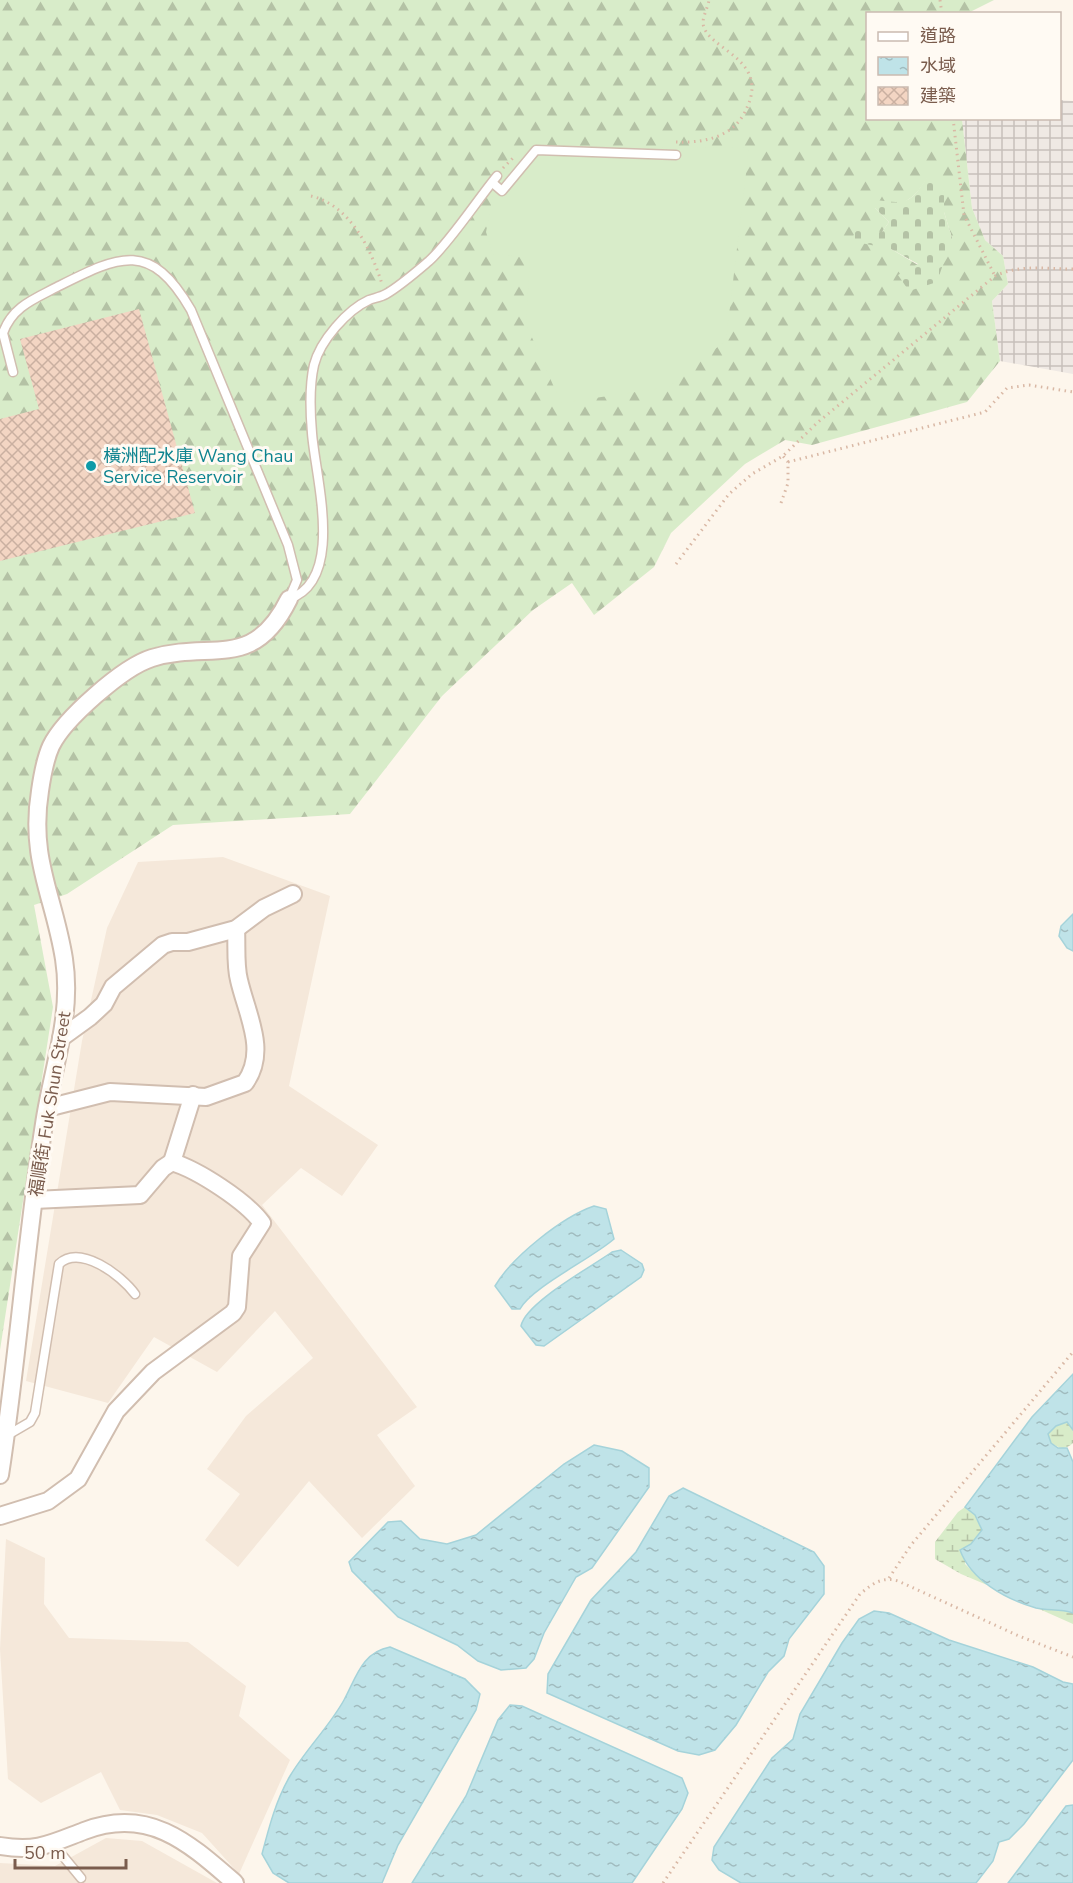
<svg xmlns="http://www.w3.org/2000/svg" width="1073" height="1883" viewBox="0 0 1073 1883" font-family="'Nunito Sans','Noto Sans TC',sans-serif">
<defs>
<pattern id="industrial-grid" width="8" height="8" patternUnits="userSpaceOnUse" patternTransform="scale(1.5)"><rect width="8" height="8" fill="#efe9e4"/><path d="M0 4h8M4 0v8" fill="none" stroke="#c7c0bb"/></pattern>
<pattern id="forest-firs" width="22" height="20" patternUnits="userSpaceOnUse" patternTransform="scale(1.5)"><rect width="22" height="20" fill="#d8ecc9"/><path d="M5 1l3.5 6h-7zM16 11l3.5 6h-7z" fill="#b4c2a5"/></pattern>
<pattern id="wetland-marsh" width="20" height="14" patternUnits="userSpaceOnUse" patternTransform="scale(1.5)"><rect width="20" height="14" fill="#d8ecc9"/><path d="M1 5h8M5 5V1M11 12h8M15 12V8" fill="none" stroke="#b4c2a5"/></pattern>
<pattern id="cemetery-stones" width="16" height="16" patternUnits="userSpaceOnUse" patternTransform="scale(1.5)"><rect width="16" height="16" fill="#d8ecc9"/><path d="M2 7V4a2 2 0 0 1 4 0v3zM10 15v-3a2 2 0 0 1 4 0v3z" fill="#b4c2a5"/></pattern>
<pattern id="water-ripples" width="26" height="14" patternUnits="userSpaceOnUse" patternTransform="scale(1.5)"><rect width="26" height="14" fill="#bfe3e8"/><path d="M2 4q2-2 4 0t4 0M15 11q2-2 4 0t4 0" fill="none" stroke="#a0bbbe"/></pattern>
<pattern id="building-cross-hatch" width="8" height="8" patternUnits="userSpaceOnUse" patternTransform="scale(1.5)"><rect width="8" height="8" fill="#f3d5c3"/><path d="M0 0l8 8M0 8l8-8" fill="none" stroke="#cab0a1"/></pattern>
</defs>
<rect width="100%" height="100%" fill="#fdf6ec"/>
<g fill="#f5e8da">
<polygon points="223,857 330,896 289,1086 378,1145 342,1196 301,1168 262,1205 417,1407 377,1435 415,1486 362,1538 309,1481 238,1567 205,1540 240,1494 207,1469 246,1416 313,1358 275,1311 217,1372 154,1337 108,1403 26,1381 82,1041 107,928 138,862"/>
<polygon points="6,1539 45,1558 44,1604 69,1638 188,1642 246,1686 239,1716 290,1760 239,1874 202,1833 157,1815 120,1810 101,1772 41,1803 8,1779 0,1649"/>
<polygon points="106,1838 142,1841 217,1883 0,1883 0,1863 55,1866"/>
</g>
<polygon fill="url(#industrial-grid)" points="1060,100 1073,101 1073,374 1000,361 992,301 1008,284 1003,256 985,240 972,208 962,119 1060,118"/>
<path fill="url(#forest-firs)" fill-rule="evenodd" d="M0 0H994L968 13 868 14V118L962 119 972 208 985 240 1003 256 1008 284 992 301 1000 361 967 402 812 445 785 440 745 464 671 533 654 567 594 615 572 583 533 610 442 696 350 814 173 825 67 894 34 905 53 1007 0 1350ZM927 178 944 191V212L952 238 901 280 918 265 891 249 882 232 889 222 875 208C903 204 912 203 927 178Z"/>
<g fill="url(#wetland-marsh)">
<path d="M1068 1422 1073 1430V1443C1065 1450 1060 1449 1051 1443L1048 1434 1056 1426Z"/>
<polygon points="965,1507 975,1515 982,1530 971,1544 965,1564 987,1585 961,1574 935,1559 935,1542 958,1512"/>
<polygon points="1037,1608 1061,1608 1073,1613 1073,1624"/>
</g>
<path fill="url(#cemetery-stones)" d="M927 177 938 179 944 191V212L952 238 937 282 909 291 898 275 918 264 891 249 851 241 857 228 882 232 889 222 875 208 876 200C906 204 911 204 927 177Z"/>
<polygon fill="#d8ecc9" points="532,146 749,148 726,340 669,387 561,403 526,324 530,258 493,254 486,232 495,185"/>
<g fill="url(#water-ripples)" stroke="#a5d3da" stroke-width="1.5">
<polygon points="1073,914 1073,951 1067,948 1059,936 1061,926"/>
<path d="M594 1206 606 1209 614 1239C591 1259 532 1287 520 1309H512L495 1286C512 1257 562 1217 594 1206Z"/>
<path d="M621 1250 642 1264 644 1270 641 1277 544 1346 536 1345 521 1326C525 1303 591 1267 612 1252Z"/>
<path d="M1073 1374V1430L1067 1422 1056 1426 1048 1434 1051 1443 1058 1448H1067L1073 1462V1613C1060 1608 1048 1611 1036 1608 1005 1599 971 1580 960 1550L971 1544 982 1530 975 1515 965 1507 1032 1417Z"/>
<polygon points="594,1445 622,1451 649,1468 649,1487 592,1568 576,1577 544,1633 534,1659 526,1668 501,1670 478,1661 457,1645 398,1617 352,1571 349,1562 388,1522 401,1521 420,1539 447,1544 476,1535 564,1464"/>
<polygon points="683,1488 814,1552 824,1566 824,1594 789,1639 784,1656 768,1672 736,1725 715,1750 699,1755 678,1751 547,1693 548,1674 591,1600 636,1552 669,1496"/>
<polygon points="874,1611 889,1613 949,1640 1033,1667 1063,1682 1073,1684 1073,1760 1024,1824 1009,1839 999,1842 993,1861 976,1883 741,1883 719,1870 712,1860 714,1847 772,1758 793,1739 800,1714 842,1643 859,1619"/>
<path d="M390 1647 465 1679 480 1694 476 1710 398 1845 382 1883H289L273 1873 262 1854C269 1827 276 1800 290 1776 306 1749 329 1727 344 1700 356 1678 362 1652 390 1647Z"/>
<polygon points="510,1705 522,1706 682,1778 688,1793 682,1809 632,1883 412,1883 466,1796 498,1720"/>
<polygon points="1073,1805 1073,1883 1008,1883 1066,1806"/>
</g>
<polygon fill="url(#building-cross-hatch)" points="139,309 195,513 0,561 0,419 39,409 20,339"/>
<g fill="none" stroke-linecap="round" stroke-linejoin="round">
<g stroke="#d1beb0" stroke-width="11">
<g id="lane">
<polyline points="495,185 502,191 536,150 676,155"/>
<path d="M13 372 3 333C12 307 34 299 57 287 119 256 150 239 191 310L288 545 297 580 289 599"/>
<path d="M289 599C346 580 315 476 312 433 310 410 309 387 314 365 320 341 347 310 369 300 374 298 381 297 386 294 400 286 416 272 429 261 450 242 478 199 497 176"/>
<path d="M6 1436 30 1422 35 1413 59 1264C80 1244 121 1275 135 1294"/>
<polyline points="53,1844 81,1878"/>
</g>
</g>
<g stroke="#d1beb0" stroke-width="20">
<g id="street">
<polyline points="61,1038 90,1017 104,1004 113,987 163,945 172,942 188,942 236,929 264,908 293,894"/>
<path d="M47 1108 110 1092 206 1097 245 1083C268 1051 247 1015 239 980 235 965 237 945 236 929"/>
<polyline points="172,1162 193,1095"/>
<path d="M0 1475C18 1358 26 1240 44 1124 52 1069 73 1016 64 959 54 896 29 859 40 791 42 777 45 759 51 746 64 719 123 667 152 658 212 640 253 672 289 599"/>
<path d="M0 1516 48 1501 78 1479 116 1411 153 1372 233 1313 237 1307 241 1256 262 1223C246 1201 198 1170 172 1162L163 1168 140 1195 34 1200"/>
<path d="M0 1846C37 1852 50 1844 84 1831 149 1806 189 1843 235 1883"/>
</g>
</g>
<g stroke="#d9b8a5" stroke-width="3" stroke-dasharray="1.5 4.5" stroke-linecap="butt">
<polyline points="940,0 942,14"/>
<polyline points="953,118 964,215 995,276"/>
<path d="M676 142C699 143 728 139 742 117 778 58 705 51 703 23 703 16 708 7 709 0"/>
<polyline points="503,168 513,158"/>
<path d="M311 196C350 205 371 249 382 284"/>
<polyline points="788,462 985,412 1007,388 1029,385 1073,392"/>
<polyline points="781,503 788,483 788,462 783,456"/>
<path d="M676 564 729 494 752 474 783 456 817 423 995 276C1021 264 1046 269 1073 269"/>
<polyline points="889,1578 911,1545 1073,1352"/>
<path d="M663 1883 860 1594C872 1584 882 1576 898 1581L1019 1636 1073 1657"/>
</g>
<use href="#lane" stroke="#fff" stroke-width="8"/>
<use href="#street" stroke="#fff" stroke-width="16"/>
</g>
<circle fill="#0f9aa8" stroke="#fffaf3" stroke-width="2" cx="91" cy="466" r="6"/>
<g text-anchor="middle" stroke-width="6" stroke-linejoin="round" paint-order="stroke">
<g font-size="18" fill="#0d838f" stroke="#fffaf3" text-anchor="start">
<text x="103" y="462">橫洲配水庫 Wang Chau<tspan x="103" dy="21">Service Reservoir</tspan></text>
</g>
<g font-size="18" fill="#7a5c4d" stroke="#fffaf3">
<text transform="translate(50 1104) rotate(-81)" y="6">福順街 Fuk Shun Street</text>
</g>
</g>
<rect x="866" y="12" width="195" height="108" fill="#fffaf3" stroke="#cabbb1" stroke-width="1.5"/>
<rect x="878" y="32" width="30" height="9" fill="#ffffff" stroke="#cabbb1" stroke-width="1.5"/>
<text x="920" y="42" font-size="18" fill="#7a5c4d">道路</text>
<rect x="878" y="57" width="30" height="18" fill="url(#water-ripples)" stroke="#cabbb1" stroke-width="1.5"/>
<text x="920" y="72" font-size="18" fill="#7a5c4d">水域</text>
<rect x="878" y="87" width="30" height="18" fill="url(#building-cross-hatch)" stroke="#cabbb1" stroke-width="1.5"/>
<text x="920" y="102" font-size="18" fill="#7a5c4d">建築</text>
<path d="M15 1859v9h111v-9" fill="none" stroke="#7a5c4d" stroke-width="3"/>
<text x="24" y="1859" font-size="18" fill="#7a5c4d" stroke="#fffaf3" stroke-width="4.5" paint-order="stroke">50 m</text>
</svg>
